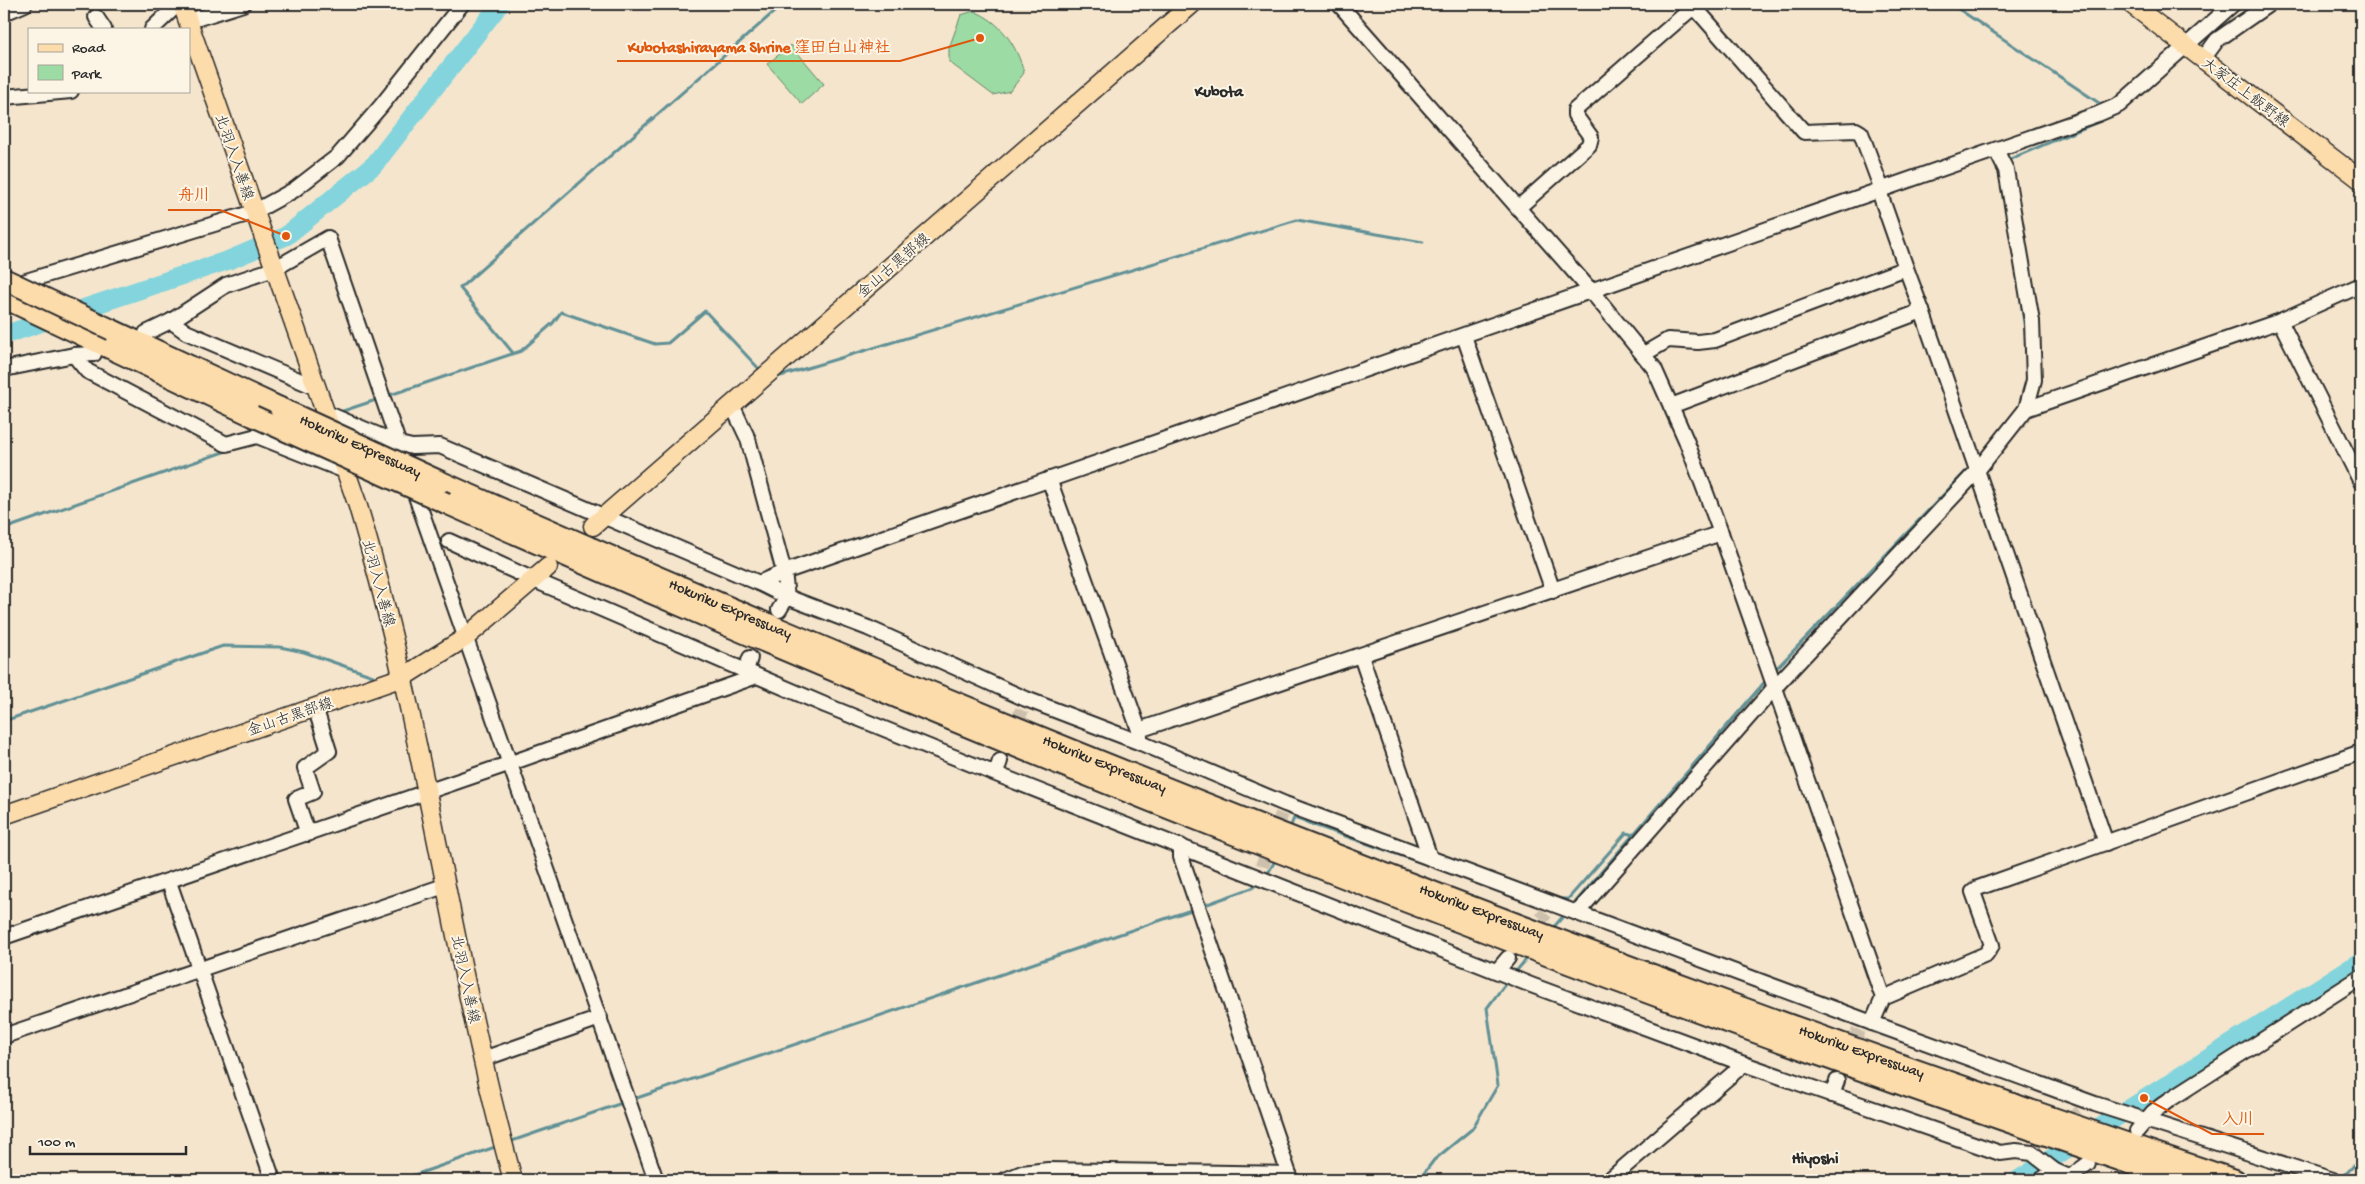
<svg xmlns="http://www.w3.org/2000/svg" width="2365" height="1184" viewBox="0 0 2365 1184" font-family="'Gochi Hand','Klee One',sans-serif">
<rect width="100%" height="100%" fill="#f5e5cd"/>
<filter id="ink" filterUnits="userSpaceOnUse"><feTurbulence type="fractalNoise" baseFrequency=".02" numOctaves="2"/><feDisplacementMap in="SourceGraphic" scale="10" xChannelSelector="R" yChannelSelector="G"/><feConvolveMatrix kernelMatrix="1 2 1 2 8 2 1 2 1" color-interpolation-filters="sRGB"/></filter>
<g filter="url(#ink)">
<g fill="#9cdba4" stroke="#648368">
<path d="M974 11C1001 22 1017 45 1024 73L1010 91 993 95 949 62V48L961 15Z"/>
<polygon points="791,45 824,84 802,104 767,64"/>
</g>
<g fill="none" stroke-linecap="round" stroke-linejoin="round">
<g stroke="#609095" stroke-width="3">
<polyline points="1951,4 2105,107"/>
<polyline points="2006,164 2008,160 2114,115"/>
<polyline points="2018,277 2026,338"/>
<polyline points="513,353 460,288 783,4"/>
<polyline points="774,378 1297,220 1423,242"/>
<polyline points="387,396 521,351 553,323 561,312 655,344 668,343 705,311 761,371"/>
<polyline points="337,413 379,399"/>
<polyline points="2357,485 2361,501"/>
<polyline points="4,529 232,449"/>
<polyline points="1774,671 1972,465"/>
<polyline points="4,721 223,646 280,647 304,652 373,676"/>
<polyline points="1290,828 1294,818 1434,867"/>
<polyline points="1267,875 1276,859"/>
<polyline points="1555,899 1568,899 1626,833 1634,835"/>
<polyline points="1202,906 1252,888 1258,883"/>
<polyline points="1572,906 1768,678"/>
<polyline points="1552,929 1566,913"/>
<polyline points="1513,975 1528,957"/>
<polyline points="631,1100 1194,909"/>
<polyline points="509,1142 625,1102"/>
<polyline points="400,1180 498,1146"/>
<polyline points="1419,1180 1434,1160 1472,1129 1498,1085 1487,1008 1509,979"/>
<polyline points="2340,1180 2361,1158"/>
</g>
<g stroke="#83d4dc" stroke-width="19">
<polyline points="4,335 229,260 286,236 374,165 500,4"/>
<polyline points="2018,1180 2361,961"/>
</g>
<g stroke="#cdc0ad" stroke-width="14" stroke-dasharray="14 7" stroke-linecap="butt">
<polyline points="1000,761 1022,710"/>
<polyline points="1262,866 1282,814"/>
<polyline points="1528,935 1546,913"/>
<polyline points="1837,1081 1859,1030"/>
<polyline points="2034,1144 2082,1111"/>
</g>
<g stroke="#2b2b2b" stroke-width="18">
<g id="minor">
<polyline points="1339,4 1592,292 1654,368 1686,440 1721,533 1883,998 1872,1023"/>
<polyline points="4,13 25,4"/>
<polyline points="96,17 104,29"/>
<polyline points="189,21 243,4"/>
<polyline points="152,29 178,4"/>
<polyline points="2203,59 2217,40 2269,4"/>
<polyline points="4,97 71,91"/>
<polyline points="1518,208 1589,145 1591,137 1575,115 1575,110 1691,9 1698,11 1804,132 1856,130 1861,133 1882,190"/>
<polyline points="13,285 254,212 294,190 338,156 381,106 462,4"/>
<polyline points="2361,285 2280,321 2361,482"/>
<polyline points="1922,311 2106,843"/>
<polyline points="171,321 186,332 315,387"/>
<polyline points="146,333 171,321 226,285 274,269 328,238 400,448"/>
<polyline points="1464,336 1553,591"/>
<polyline points="94,354 74,355 87,371 226,444 257,436 345,471"/>
<polyline points="1644,354 1668,340 1698,342 1715,340 1906,268 1879,191"/>
<polyline points="4,369 74,355"/>
<polyline points="732,405 748,439 784,572 787,597 779,610"/>
<polyline points="1671,406 1922,311 1906,268"/>
<polyline points="2026,409 2280,321"/>
<polyline points="324,412 399,444 412,447 440,446 759,583 787,597 868,628 1026,699 1141,743 1285,804 1864,1020 2095,1104 2333,1180"/>
<polyline points="1049,479 1139,730"/>
<polyline points="412,485 656,1180"/>
<polyline points="449,541 534,580 825,705 1006,778 1531,985 1744,1064 2000,1153 2016,1151 2032,1153 2055,1171"/>
<polyline points="759,583 784,572 2098,114 2119,105 2233,4"/>
<polyline points="1361,656 1430,858"/>
<polyline points="746,671 750,658"/>
<polyline points="1141,743 1139,730 1721,533"/>
<polyline points="996,773 1000,761"/>
<polyline points="308,834 296,799 313,792 305,768 329,751 315,707"/>
<polyline points="1181,846 1181,857 1291,1180"/>
<polyline points="169,882 273,1180"/>
<polyline points="1577,913 1775,687 1977,471 2026,409 2034,380 2032,321 2006,170 1996,150"/>
<polyline points="4,937 511,763 757,676"/>
<polyline points="1497,971 1508,958"/>
<polyline points="1883,998 1986,954 1992,945 1973,892 1978,888 2361,752"/>
<polyline points="4,1036 447,885"/>
<polyline points="483,1059 600,1018"/>
<polyline points="1832,1095 1837,1081"/>
<polyline points="2137,1131 2153,1112 2169,1100 2361,977"/>
<polyline points="2069,1178 2088,1164"/>
<polyline points="1005,1180 1022,1173 1048,1170 1289,1174"/>
<polyline points="1609,1180 1744,1064"/>
<polyline points="2041,1180 2055,1171 2076,1180"/>
</g>
</g>
<g stroke="#2b2b2b" stroke-width="21">
<g id="major">
<path d="M182 4 357 503C424 725 451 957 513 1180"/>
<polyline points="2131,4 2361,180"/>
<polyline points="593,526 1192,4"/>
<polyline points="4,815 403,677 465,638 548,567"/>
</g>
</g>
<g stroke="#2b2b2b" stroke-width="24">
<g id="highway">
<polyline points="4,298 253,416"/>
<polyline points="112,330 280,408"/>
<path id="s1" d="M441 482C1028 743 1626 976 2235 1180"/>
<path d="M446 503C1013 755 1591 983 2179 1180"/>
</g>
</g>
<use href="#minor" stroke="#fcf5e5" stroke-width="14"/>
<use href="#major" stroke="#fddcac" stroke-width="18"/>
<use href="#highway" stroke="#fddcac" stroke-width="20"/>
<g stroke="#2b2b2b" stroke-width="24" stroke-linecap="butt">
<g id="highway-bridge">
<polyline points="4,279 112,330"/>
<path id="s2" d="M280 408 441 482"/>
<polyline points="253,416 446,503"/>
</g>
</g>
<use href="#highway-bridge" stroke="#fddcac" stroke-width="20"/>
</g>
</g>
<g text-anchor="middle" stroke-width="4" stroke-linejoin="round" paint-order="stroke">
<g font-size="15" fill="#2b2b2b" stroke="#fcf5e5">
<text transform="translate(2246 92) rotate(37)" y="5">大家庄上飯野線</text>
<text transform="translate(235 157) rotate(71)" y="5">北羽入入善線</text>
<text transform="translate(893 265) rotate(-41)" y="5">金山古黒部線</text>
<text dy="5" stroke="none"><textPath href="#s2" startOffset="89">Hokuriku Expressway</textPath></text>
<text transform="translate(379 583) rotate(75)" y="5">北羽入入善線</text>
<text dy="5" stroke="none"><textPath href="#s1" startOffset="316">Hokuriku Expressway</textPath></text>
<text transform="translate(290 716) rotate(-19)" y="5">金山古黒部線</text>
<text dy="5" stroke="none"><textPath href="#s1" startOffset="721">Hokuriku Expressway</textPath></text>
<text dy="5" stroke="none"><textPath href="#s1" startOffset="1126">Hokuriku Expressway</textPath></text>
<text transform="translate(466 979) rotate(78)" y="5">北羽入入善線</text>
<text dy="5" stroke="none"><textPath href="#s1" startOffset="1531">Hokuriku Expressway</textPath></text>
</g>
<g font-size="16" font-weight="bold" fill="#2b2b2b" stroke="#fcf5e5">
<text x="1219" y="96">Kubota</text>
<text x="1815" y="1163">Hiyoshi</text>
</g>
</g>
<path fill="none" stroke="#df570e" stroke-width="2" d="M980 38L900 61H617M286 236L220 210H168M2144 1098L2212 1134H2264"/>
<g fill="#df570e" stroke="#fcf5e5" stroke-width="2">
<circle cx="980" cy="38" r="5"/>
<circle cx="286" cy="236" r="5"/>
<circle cx="2144" cy="1098" r="5"/>
</g>
<g font-size="16" text-anchor="middle" font-weight="bold" fill="#df570e" stroke="#fcf5e5" stroke-width="4" stroke-linejoin="round" paint-order="stroke">
<text x="759" y="52">Kubotashirayama Shrine 窪田白山神社</text>
<text x="194" y="200">舟川</text>
<text x="2238" y="1124">入川</text>
</g>
<rect width="2365" height="1184" fill="none" stroke="#fcf5e5" stroke-width="20"/>
<rect x="10" y="10" width="2345" height="1164" fill="none" stroke="#2b2b2b" stroke-width="2" filter="url(#ink)"/>
<rect x="28" y="28" width="162" height="65" fill="#fcf5e5" stroke="#a8a49b"/>
<rect x="38" y="44" width="25" height="8" fill="#fddcac" stroke="#a8a49b"/>
<text x="72" y="52" font-size="15" fill="#2b2b2b">Road</text>
<rect x="38" y="65" width="25" height="15" fill="#9cdba4" stroke="#a8a49b"/>
<text x="72" y="78" font-size="15" fill="#2b2b2b">Park</text>
<path d="M30 1146v8h156v-8" fill="none" stroke="#2b2b2b" stroke-width="2.5"/>
<text x="38" y="1146" font-size="15" fill="#2b2b2b" stroke="#fcf5e5" stroke-width="4" paint-order="stroke">100 m</text>
</svg>
